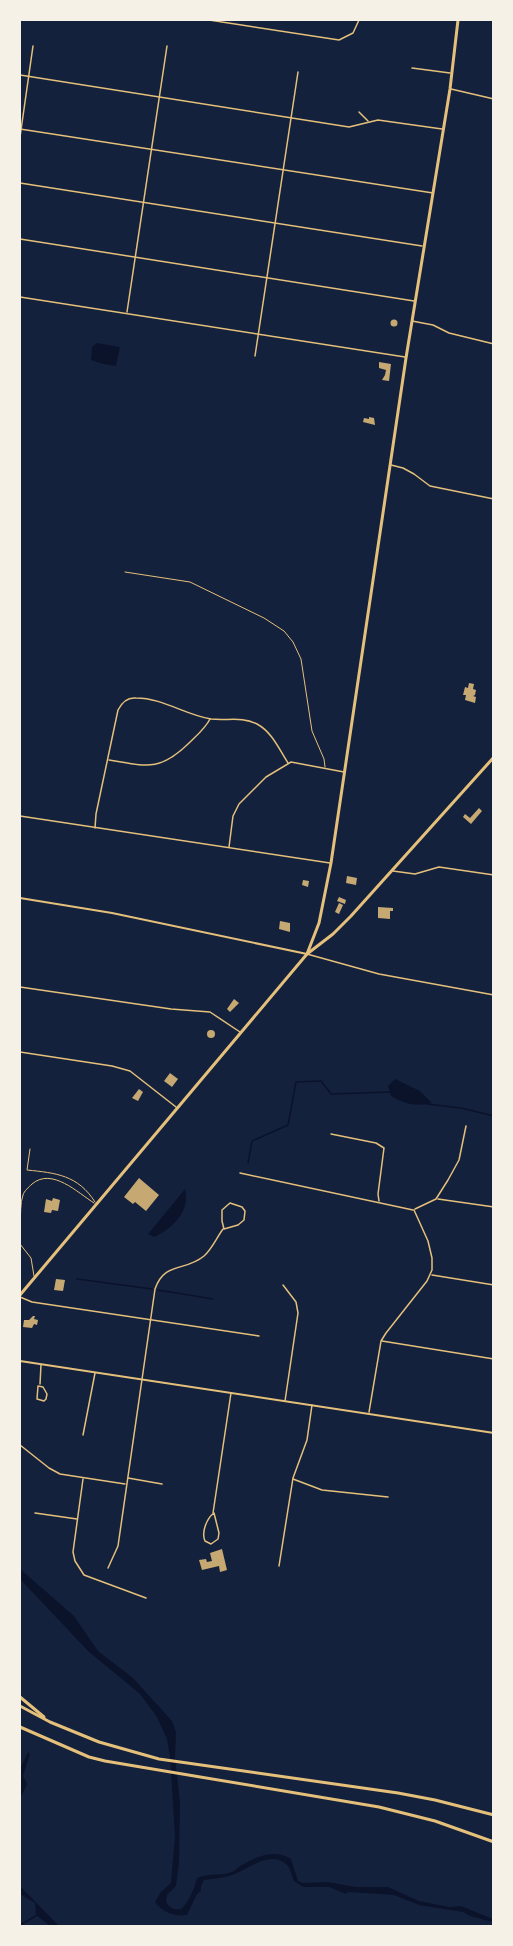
<svg xmlns="http://www.w3.org/2000/svg" width="513" height="1946" viewBox="0 0 513 1946" font-family="'Times New Roman',serif">
<rect width="100%" height="100%" fill="#14213d"/>
<g fill="#0b132b">
<polygon points="97,343 120,347 116,366 103,364 91,360 92,347"/>
<path d="M395 1079 420 1091 432 1103C416 1107 405 1104 391 1096L388 1086Z"/>
<path d="M185 1189C191 1211 172 1229 154 1237L148 1234Z"/>
<path d="M20 1569 74 1616 98 1651 133 1678 172 1721 176 1732 175 1758 180 1802 179 1862 176 1886 167 1895 166 1901C169 1908 173 1910 181 1909 189 1902 195 1887 197 1878 209 1872 223 1877 234 1871 237 1869 239 1866 242 1865 257 1856 276 1849 291 1859L298 1881 303 1883 328 1882 355 1887H388L419 1901 449 1907 461 1906 493 1919V1922L470 1916 463 1912 419 1905 394 1895 348 1892 346 1894 329 1887H303L294 1881C291 1875 291 1868 286 1864 269 1850 248 1870 232 1875 223 1878 213 1879 204 1880L201 1886V1891L197 1894 187 1915C175 1917 162 1912 155 1902L160 1893 171 1883 175 1836 170 1757 167 1739 157 1717 140 1694 88 1651 20 1579Z"/>
<polygon points="28,1752 30,1754 23,1776 27,1784 22,1795 20,1796 20,1769"/>
<polygon points="20,1886 59,1926 50,1926 36,1915 35,1903 20,1894"/>
</g>
<g fill="none" stroke-linecap="round" stroke-linejoin="round">
<g stroke="#0b132b" stroke-width="1.5">
<polyline points="427,1104 461,1108 494,1116"/>
<polyline points="248,1163 252,1141 288,1125 296,1082 321,1081 331,1094 391,1092"/>
<polyline points="77,1279 152,1289"/>
<polyline points="158,1290 213,1299"/>
<polyline points="21,1926 22,1924 37,1915"/>
</g>
</g>
<g fill="#c6a872">
<circle cx="394" cy="323" r="3.5"/>
<polygon points="379,362 391,364 389,381 382,380 385,375 386,370 379,368"/>
<polygon points="369,417 374,418 375,425 363,422 364,418 369,419"/>
<polygon points="469,683 474,684 473,689 476,690 475,695 473,696 476,697 475,703 465,700 466,695 463,695 465,687 468,688"/>
<polygon points="479,808 482,811 471,824 463,817 465,814 470,818"/>
<polygon points="347,876 357,878 356,885 346,883"/>
<polygon points="303,880 309,881 308,887 302,885"/>
<polygon points="339,897 346,900 345,904 337,901"/>
<polygon points="339,903 343,905 339,914 335,912"/>
<polygon points="378,907 393,908 393,911 390,911 390,919 378,918"/>
<polygon points="280,921 290,923 290,932 279,929"/>
<polygon points="234,999 239,1003 230,1012 227,1009"/>
<circle cx="211" cy="1034" r="4"/>
<polygon points="170,1073 178,1079 172,1087 164,1081"/>
<polygon points="139,1089 143,1092 138,1101 132,1098"/>
<polygon points="139,1178 159,1195 146,1211 135,1202 133,1204 124,1197"/>
<polygon points="53,1198 60,1200 58,1211 52,1210 51,1213 44,1212 46,1199 52,1201"/>
<polygon points="56,1279 65,1280 63,1291 54,1290"/>
<polygon points="33,1316 35,1316 34,1319 38,1320 37,1325 34,1324 32,1328 23,1327 24,1320 29,1320"/>
<polygon points="222,1549 227,1570 220,1572 219,1566 202,1570 199,1560 206,1559 207,1562 212,1561 210,1553"/>
</g>
<g fill="none" stroke-linecap="round" stroke-linejoin="round">
<g stroke="#e5c07b" stroke-width="1">
<polyline points="125,572 190,582 264,618 284,631 293,642 301,659 312,731 324,759 325,767"/>
<path d="M30 1149 27 1170C56 1173 78 1175 95 1202"/>
<path d="M20 1223C21 1214 20 1203 23 1195 24 1191 29 1187 32 1184 52 1167 78 1193 94 1203"/>
<polyline points="20,1244 31,1258 34,1276"/>
</g>
<g stroke="#e5c07b" stroke-width="1.5">
<polyline points="209,20 339,40 353,33 359,20"/>
<polyline points="412,68 450,73"/>
<polyline points="20,75 349,127 378,120 442,129"/>
<polyline points="451,89 494,99"/>
<polyline points="359,112 368,121"/>
<polyline points="20,129 433,193"/>
<polyline points="20,137 33,46"/>
<polyline points="20,183 422,246"/>
<polyline points="20,239 414,301"/>
<polyline points="20,297 405,357"/>
<polyline points="127,312 167,46"/>
<polyline points="412,321 433,325 449,333 494,344"/>
<polyline points="255,356 298,72"/>
<polyline points="391,465 403,468 414,474 430,486 494,499"/>
<path d="M109 760C146 766 159 772 188 744 196 736 205 729 210 719"/>
<polyline points="20,816 330,863"/>
<path d="M95 828 96 814 118 710C122 702 127 697 136 698 163 698 185 715 211 719 227 721 242 716 257 724 272 732 279 749 288 763"/>
<polyline points="229,847 233,816 239,804 266,777 291,762 344,772"/>
<polyline points="393,871 415,874 439,867 494,875"/>
<polyline points="307,954 379,974 494,995"/>
<polyline points="20,987 171,1009 210,1012 240,1032"/>
<polyline points="20,1052 112,1066 130,1071 176,1107"/>
<polyline points="331,1134 376,1143 384,1148 378,1194 379,1201"/>
<polyline points="240,1173 413,1210"/>
<polyline points="438,1199 494,1207"/>
<polygon points="230,1203 242,1207 245,1211 244,1220 238,1225 224,1229 222,1221 222,1210"/>
<polyline points="415,1209 436,1199 448,1180 459,1160 466,1126"/>
<polyline points="432,1275 494,1285"/>
<polyline points="283,1285 296,1302 298,1313 285,1401"/>
<polyline points="20,1297 32,1302 259,1336"/>
<polyline points="382,1341 494,1359"/>
<polyline points="40,1384 41,1365"/>
<polygon points="38,1386 43,1387 47,1394 46,1399 44,1401 37,1399"/>
<polyline points="369,1412 381,1341 386,1333 427,1281 432,1270 432,1258 428,1241 414,1210"/>
<polyline points="83,1435 95,1373"/>
<polyline points="20,1445 49,1468 60,1474 125,1484"/>
<polyline points="128,1478 162,1484"/>
<polyline points="83,1479 73,1552 75,1561 84,1575 146,1598"/>
<polyline points="293,1479 322,1490 388,1497"/>
<polyline points="35,1513 77,1519"/>
<polyline points="213,1513 231,1393"/>
<path d="M214 1513 219 1533 218 1539 211 1544 205 1541C201 1532 207 1518 214 1513Z"/>
<polyline points="279,1566 293,1478 307,1440 312,1405"/>
<path d="M108 1568 118 1546 155 1289C165 1261 185 1272 204 1256 212 1249 217 1237 223 1229"/>
</g>
<g stroke="#e5c07b" stroke-width="2">
<polyline points="20,898 112,913 307,954"/>
<polyline points="20,1361 494,1433"/>
</g>
<polyline stroke="#e5c07b" stroke-width="3" points="307,954 319,923 331,863 406,358 450,89 458,20"/>
<polyline stroke="#e5c07b" stroke-width="3" points="20,1295 307,954 333,934 351,916 494,757"/>
<g stroke="#e5c07b" stroke-width="3">
<polyline points="20,1697 44,1717"/>
<polyline points="20,1706 50,1722 99,1742 159,1759 398,1793 435,1800 494,1815"/>
<polyline points="20,1727 89,1757 105,1761 379,1807 435,1821 494,1842"/>
</g>
</g>
<rect width="513" height="1946" fill="none" stroke="#f6f1e7" stroke-width="42"/>
</svg>
